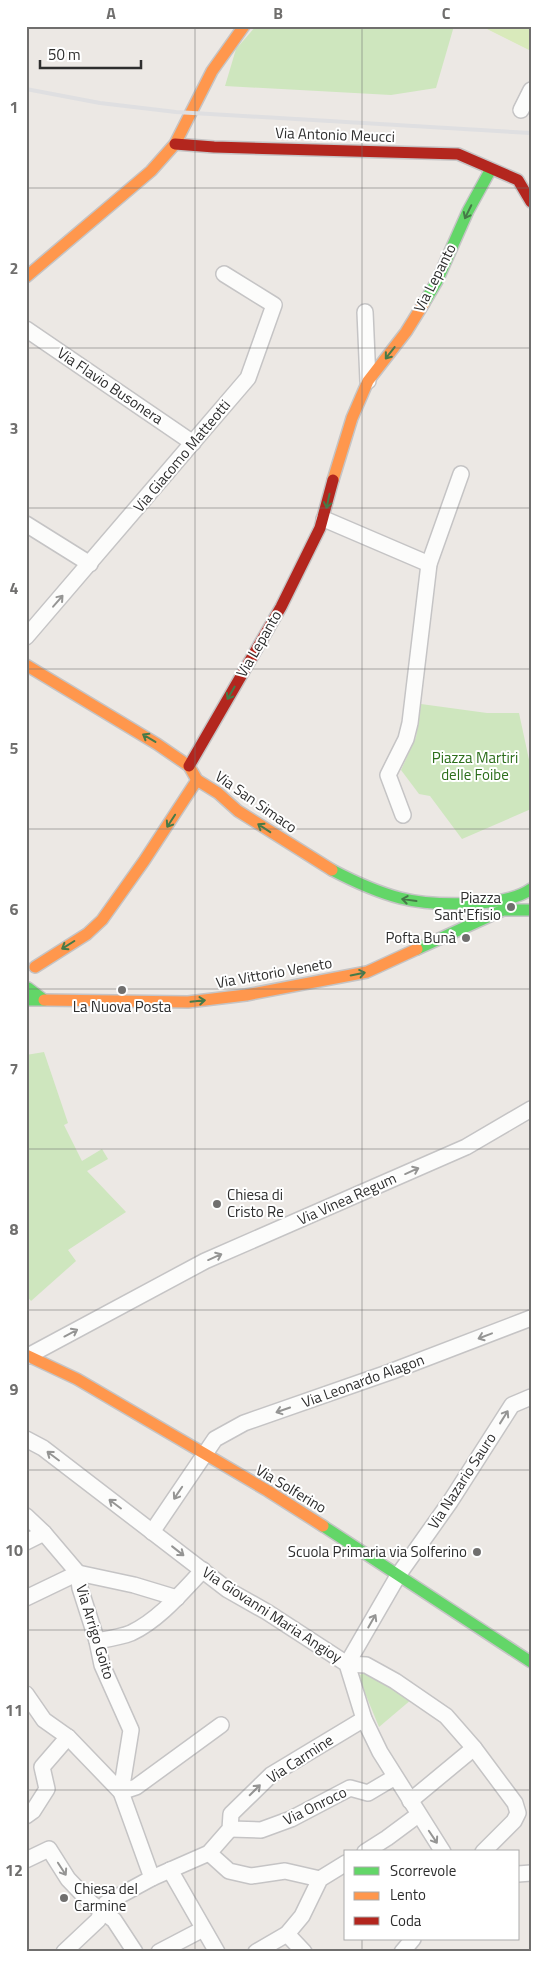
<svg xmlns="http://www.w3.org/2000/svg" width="557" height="1978" viewBox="0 0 557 1978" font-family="'Titillium Web',sans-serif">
<rect width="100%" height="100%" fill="#ece8e4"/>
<g fill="#cee6be">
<polygon points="256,26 454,26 436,88 391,95 225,86 236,49"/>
<polygon points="421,704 487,713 519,713 531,769 531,809 462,839 430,796 419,794 401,770 416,737"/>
<polygon points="44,1052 68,1123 64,1125 82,1161 102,1149 108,1159 87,1171 126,1212 68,1250 76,1261 31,1301 26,1295 26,1055"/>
<polygon points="367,1671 412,1699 379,1727 358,1676"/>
</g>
<polygon fill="#d9eabb" points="481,26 531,26 531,51"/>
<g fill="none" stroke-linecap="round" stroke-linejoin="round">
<g stroke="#c5c4c5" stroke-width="18">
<g id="street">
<polyline points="521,110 531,90"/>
<polyline points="365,312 368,381"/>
<polyline points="26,329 193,443"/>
<polyline points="324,519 429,564"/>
<polyline points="26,524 90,564"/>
<polyline points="26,637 248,378 274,305 224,274"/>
<polyline points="403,815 388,775 406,739 410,723 429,564 461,474"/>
<polyline points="28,1356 205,1261 466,1147 531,1109"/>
<polyline points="26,1439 43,1448 228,1590 267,1612 347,1664 364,1719 380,1752 443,1852"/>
<polyline points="26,1516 44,1533 78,1573 80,1588 97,1641 102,1665 131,1730 121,1792"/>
<polyline points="152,1532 215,1439 244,1423 390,1372 531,1318"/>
<polyline points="26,1542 44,1533"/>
<polyline points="26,1598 78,1573 134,1585 177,1598"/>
<path d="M97 1641C108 1639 121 1637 131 1633 159 1620 182 1592 203 1570"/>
<polyline points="347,1664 399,1574 450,1502 512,1405 531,1397"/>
<polyline points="347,1664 366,1665 395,1681 446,1716 474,1748 515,1803 518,1813 514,1821 483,1852"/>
<polyline points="26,1694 44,1720 68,1737 121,1792 152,1878"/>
<polyline points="121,1792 136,1787 221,1725"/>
<polyline points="410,1801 474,1748"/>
<polyline points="26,1816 33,1811 47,1789 42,1767 68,1737"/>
<polyline points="230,1829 261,1830 291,1819 350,1788 368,1793 395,1777"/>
<polyline points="365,1852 387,1838 418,1815"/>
<polyline points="209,1853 229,1871 251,1876 285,1871 320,1879"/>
<polyline points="26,1860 49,1849 68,1879 91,1903 114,1920 135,1952"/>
<polyline points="170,1870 217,1952"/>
<polyline points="518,1874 531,1873"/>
<polyline points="287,1934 304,1952"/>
<polyline points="64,1952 98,1920 106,1903 152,1878 209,1853 230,1829 231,1814 271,1775 364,1719"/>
<polyline points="159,1952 203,1929"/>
<polyline points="256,1952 287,1934 302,1916 320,1879 346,1863"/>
<polyline points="402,1952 413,1939"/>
</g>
</g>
<g stroke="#c5c4c5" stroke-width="14">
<g id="fast">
<polyline points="424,303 437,281 468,211 491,169"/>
<path d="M332 870C353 881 377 892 400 898 431 906 505 908 531 889"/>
<polyline points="417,949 503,910 531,910"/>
<polyline points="26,1000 44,1000 28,988"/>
<polyline points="323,1526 531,1662"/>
</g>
</g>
<g stroke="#c5c4c5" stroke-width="14">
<g id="slow">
<polyline points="26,277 151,171 175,144 212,71 244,26"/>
<polyline points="333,480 352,418 368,381 406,332 424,303"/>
<polyline points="26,665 157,744 189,766 197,780 218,793 238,811 332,870"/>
<polyline points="35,967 87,934 102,920 144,861 197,780"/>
<polyline points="44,1000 188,1002 246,995 367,972 417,949"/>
<polyline points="26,1355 77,1379 268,1491 323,1526"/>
</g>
</g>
<g stroke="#c5c4c5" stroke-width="14">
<g id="jam">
<polyline points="175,144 214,147 458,154 518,180 531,202"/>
<polyline points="189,766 281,607 320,528 333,480"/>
</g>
</g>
<use href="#street" stroke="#fcfcfb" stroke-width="15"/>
<use href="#fast" stroke="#63d668" stroke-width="11"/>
<use href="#slow" stroke="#ff974d" stroke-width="11"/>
<use href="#jam" stroke="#b3261e" stroke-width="11"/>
<polyline stroke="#dfdfe1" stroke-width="4" points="26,89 100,103 176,112 531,133"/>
</g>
<defs><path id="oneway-shaft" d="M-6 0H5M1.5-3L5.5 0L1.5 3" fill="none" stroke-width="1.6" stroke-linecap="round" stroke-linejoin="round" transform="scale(1.25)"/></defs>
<g stroke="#467a48">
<use href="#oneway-shaft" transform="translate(468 212) rotate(116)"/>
<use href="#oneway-shaft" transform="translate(390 353) rotate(128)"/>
<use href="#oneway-shaft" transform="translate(328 501) rotate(102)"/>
<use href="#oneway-shaft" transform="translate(231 693) rotate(120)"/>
<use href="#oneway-shaft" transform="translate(149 738) rotate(-149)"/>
<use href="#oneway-shaft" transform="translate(171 821) rotate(123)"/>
<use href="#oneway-shaft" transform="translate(264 828) rotate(-147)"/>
<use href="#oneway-shaft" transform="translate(409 900) rotate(-172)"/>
<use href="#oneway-shaft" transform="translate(68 945) rotate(148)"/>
<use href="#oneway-shaft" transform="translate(358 974) rotate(-11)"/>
<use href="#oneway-shaft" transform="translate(198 1001) rotate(-6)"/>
</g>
<g stroke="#959594">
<use href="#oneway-shaft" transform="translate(58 601) rotate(-49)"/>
<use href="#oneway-shaft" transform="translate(412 1171) rotate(-24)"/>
<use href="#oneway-shaft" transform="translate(215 1257) rotate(-24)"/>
<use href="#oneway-shaft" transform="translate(71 1333) rotate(-28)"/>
<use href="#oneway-shaft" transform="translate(485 1336) rotate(159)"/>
<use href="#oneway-shaft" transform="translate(283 1410) rotate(161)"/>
<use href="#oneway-shaft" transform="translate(504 1417) rotate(-58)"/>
<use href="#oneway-shaft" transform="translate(53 1456) rotate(-143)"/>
<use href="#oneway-shaft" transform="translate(178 1493) rotate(124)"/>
<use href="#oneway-shaft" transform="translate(115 1504) rotate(-143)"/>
<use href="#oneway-shaft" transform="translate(178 1551) rotate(38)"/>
<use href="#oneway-shaft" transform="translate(372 1621) rotate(-60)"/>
<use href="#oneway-shaft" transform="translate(255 1790) rotate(-45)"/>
<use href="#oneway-shaft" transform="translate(433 1837) rotate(56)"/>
<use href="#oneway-shaft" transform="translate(62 1869) rotate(57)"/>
</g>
<path fill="none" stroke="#706f6e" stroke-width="1" stroke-opacity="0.55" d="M195 26V1952M362 26V1852M26 188H531M26 348H531M26 508H531M26 669H531M26 829H531M26 989H531M26 1149H531M26 1310H531M26 1470H531M26 1630H531M26 1790H531M362 1939V1952"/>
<g fill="#706f6e" stroke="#fff" stroke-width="2">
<circle cx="511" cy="907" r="5"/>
<circle cx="466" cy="938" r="5"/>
<circle cx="122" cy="990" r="5"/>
<circle cx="217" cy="1204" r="5"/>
<circle cx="477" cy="1552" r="5"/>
<circle cx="64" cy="1898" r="5"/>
</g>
<g text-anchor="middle" stroke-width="4" stroke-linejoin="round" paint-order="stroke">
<g font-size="15" fill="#2e2e2e" stroke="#fff">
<text transform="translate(335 135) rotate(2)" y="5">Via Antonio Meucci</text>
<text transform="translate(435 278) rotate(-63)" y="5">Via Lepanto</text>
<text transform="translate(110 386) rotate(34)" y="5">Via Flavio Busonera</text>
<text transform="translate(182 456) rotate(-50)" y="5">Via Giacomo Matteotti</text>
<text transform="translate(259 644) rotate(-60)" y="5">Via Lepanto</text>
<text transform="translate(256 802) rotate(35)" y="5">Via San Simaco</text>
<text transform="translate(274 973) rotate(-10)" y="5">Via Vittorio Veneto</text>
<text transform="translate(347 1199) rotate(-24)" y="5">Via Vinea Regum</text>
<text transform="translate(363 1381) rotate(-20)" y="5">Via Leonardo Alagon</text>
<text transform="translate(462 1481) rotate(-57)" y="5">Via Nazario Sauro</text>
<text transform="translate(291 1489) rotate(31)" y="5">Via Solferino</text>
<text transform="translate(272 1615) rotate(33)" y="5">Via Giovanni Maria Angioy</text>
<text transform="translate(95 1632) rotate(73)" y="5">Via Arrigo Goito</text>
<text transform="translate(300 1759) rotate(-33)" y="5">Via Carmine</text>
<text transform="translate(315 1806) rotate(-26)" y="5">Via Onroco</text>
</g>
<g font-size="15" fill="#2c6e1b" stroke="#fff">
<text x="475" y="763">Piazza Martiri<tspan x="475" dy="17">delle Foibe</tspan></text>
</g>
<g font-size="15" fill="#2e2e2e" stroke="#fff" text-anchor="end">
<text x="501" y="903">Piazza<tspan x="501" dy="17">Sant'Efisio</tspan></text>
<text x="456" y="943">Pofta Bunà</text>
<text x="122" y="1012" text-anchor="middle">La Nuova Posta</text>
<text x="227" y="1200" text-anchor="start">Chiesa di<tspan x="227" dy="17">Cristo Re</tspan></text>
<text x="467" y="1557">Scuola Primaria via Solferino</text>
<text x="74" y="1894" text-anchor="start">Chiesa del<tspan x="74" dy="17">Carmine</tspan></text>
</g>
</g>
<rect width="557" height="1978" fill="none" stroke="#ffffff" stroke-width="55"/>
<rect x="344" y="1850" width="175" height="90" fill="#ffffff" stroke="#ababab"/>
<rect x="354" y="1867" width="25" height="8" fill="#63d668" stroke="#ababab"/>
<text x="390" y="1876" font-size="15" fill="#2e2e2e">Scorrevole</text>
<rect x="354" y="1892" width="25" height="8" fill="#ff974d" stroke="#ababab"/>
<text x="390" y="1900" font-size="15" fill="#2e2e2e">Lento</text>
<rect x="354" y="1917" width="25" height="8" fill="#b3261e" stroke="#ababab"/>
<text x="390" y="1926" font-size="15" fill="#2e2e2e">Coda</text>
<path d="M40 60v8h101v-8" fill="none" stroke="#2e2e2e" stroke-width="2.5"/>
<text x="48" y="60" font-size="15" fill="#2e2e2e" stroke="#ffffff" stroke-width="4" paint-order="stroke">50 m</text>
<rect x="28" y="28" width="502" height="1922" fill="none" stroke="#706f6e" stroke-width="2"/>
<g font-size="16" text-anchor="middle" font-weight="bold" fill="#706f6e">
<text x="111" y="19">A</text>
<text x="278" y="19">B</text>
<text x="446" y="19">C</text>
<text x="14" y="113">1</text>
<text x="14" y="274">2</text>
<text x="14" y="434">3</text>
<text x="14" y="594">4</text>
<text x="14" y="754">5</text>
<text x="14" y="915">6</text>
<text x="14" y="1075">7</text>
<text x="14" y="1235">8</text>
<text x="14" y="1395">9</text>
<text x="14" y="1556">10</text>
<text x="14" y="1716">11</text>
<text x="14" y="1876">12</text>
</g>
</svg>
